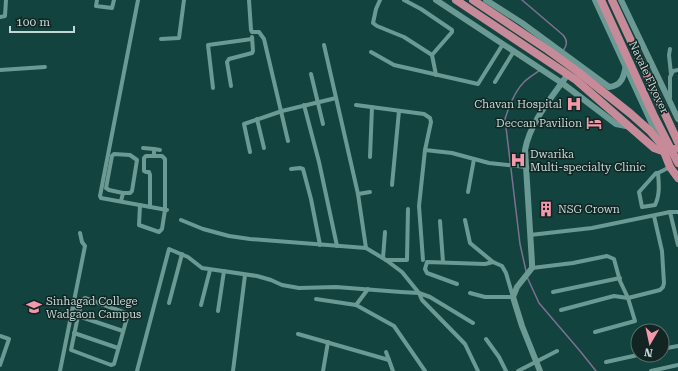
<svg xmlns="http://www.w3.org/2000/svg" width="678" height="371" viewBox="0 0 678 371" font-family="'Roboto Serif',serif">
<rect width="100%" height="100%" fill="#13433e"/>
<g fill="none" stroke-linecap="round" stroke-linejoin="round">
<g stroke="#7c7193" stroke-width="1.5">
<path d="M522 0 563 35C568 41 567 45 563 51"/>
<path d="M526 271 520 244 505 119C509 106 514 92 524 82 529 77 535 74 540 70"/>
<polyline points="527,277 539,303 580,351 596,371"/>
</g>
<g stroke="#6b9993" stroke-width="4">
<polyline points="97,0 96,6 112,8 114,0"/>
<polyline points="138,0 100,196 101,198 167,210"/>
<polyline points="249,0 251,30 252,32 259,32 264,39 288,141"/>
<polyline points="380,0 376,9 373,23 377,26 404,37 432,55 436,75"/>
<polyline points="404,0 421,9 452,30 452,32 432,55"/>
<polyline points="0,17 5,16 6,0"/>
<polyline points="161,39 179,38 184,0"/>
<polyline points="324,45 358,194 366,248"/>
<polyline points="670,49 669,55 671,74"/>
<polyline points="371,52 394,65 478,84 503,44"/>
<polyline points="0,70 45,67"/>
<polyline points="311,74 323,124"/>
<polyline points="495,82 514,51"/>
<polyline points="231,86 227,62 229,59 252,53 253,51 252,37"/>
<polyline points="213,88 208,45 252,39"/>
<polyline points="670,98 670,77 673,71 678,70"/>
<polyline points="304,105 319,162 337,246"/>
<polyline points="356,105 424,114 430,118 431,122 425,150 419,206 423,260"/>
<polyline points="257,119 264,148"/>
<polyline points="143,148 154,149"/>
<polyline points="425,150 452,153 489,163 526,167"/>
<polyline points="250,152 244,124 282,111 336,98"/>
<polyline points="154,156 154,149 160,150"/>
<polyline points="370,157 372,107"/>
<polyline points="291,169 300,168 303,169 311,199 320,245"/>
<path d="M658 173C659 184 660 195 655 205L642 207 639 192 656 173H658L670 167"/>
<polyline points="392,185 399,111"/>
<polyline points="468,192 474,159"/>
<polyline points="358,194 370,192"/>
<polyline points="121,201 123,193 130,193 132,191 137,160 130,155 114,154 112,156 106,188 109,190 123,193"/>
<polyline points="140,205 139,225 159,232 162,229 165,210 165,159 162,156 146,156 144,158 144,171 146,172 149,172 150,175 150,207"/>
<polyline points="670,212 678,245"/>
<polyline points="181,220 203,229 229,236 250,239 366,248 386,260 402,272 419,293 430,297 473,323"/>
<polyline points="465,220 470,243 493,262"/>
<polyline points="440,221 443,262"/>
<polyline points="530,235 592,228 670,212 678,212"/>
<polyline points="383,258 385,232"/>
<polyline points="386,260 407,260 408,209"/>
<polyline points="532,268 573,263 607,256 614,259 620,281 628,298 635,321 595,332"/>
<polyline points="457,284 427,273 425,269 427,262 485,264 493,262 502,266 506,273 513,297 485,297 470,293"/>
<polyline points="553,292 620,278"/>
<polyline points="316,299 356,305 368,289"/>
<polyline points="169,303 182,254"/>
<polyline points="201,305 210,270"/>
<polyline points="356,305 394,326 425,371"/>
<polyline points="73,307 80,309 83,299 85,298 126,313 127,318 114,364 111,365 71,350 78,316"/>
<polyline points="80,309 78,316 123,331"/>
<polyline points="561,310 614,296 628,298 660,290 663,287 664,283 662,251 654,216"/>
<polyline points="218,311 224,271"/>
<polyline points="74,333 118,348"/>
<polyline points="298,334 389,360 393,371"/>
<polyline points="0,336 9,339 0,365"/>
<polyline points="486,339 499,357 506,371"/>
<polyline points="662,349 678,346"/>
<polyline points="386,352 389,360"/>
<polyline points="606,362 638,355"/>
<polyline points="60,371 85,246 82,242 80,233"/>
<polyline points="137,371 169,249 188,257 202,268 257,276 271,280 282,285 299,288 336,287 401,292 419,293 422,300 465,344 478,371"/>
<polyline points="233,371 245,275"/>
<polyline points="323,371 328,342"/>
<polyline points="518,371 557,351"/>
<polyline points="651,371 678,365"/>
</g>
<g stroke="#6b9993" stroke-width="6">
<polyline points="436,0 562,83 616,124 631,127"/>
<path d="M486 0 522 23 609 87C622 86 624 76 626 65"/>
<polyline points="595,0 658,137"/>
<polyline points="621,0 678,119"/>
<path d="M540 371 522 326 513 297 517 287 532 268V263L525 150C530 122 552 97 568 74"/>
</g>
<g stroke="#c78a98" stroke-width="8">
<polyline points="456,0 576,80 654,148 665,152 678,148"/>
<polyline points="473,0 548,50 577,71 631,114 650,131 661,144 670,167 678,178"/>
<polyline points="601,0 653,114 678,163"/>
<polyline points="612,0 678,142"/>
</g>
</g>
<defs>
<g id="hospital-bare" transform="scale(1.2)"><path d="M-5-5h3v3.5h4V-5h3V5h-3V1.5h-4V5h-3Z" fill="#f29aac" stroke="#122523" stroke-width="2.5" paint-order="stroke"/></g>
<g id="hotel-bare" transform="scale(1.2)"><path d="M-6-4.5h1.5V1H6V5H4.5V3h-9V5H-6ZM-4 0a1.8 1.8 0 1 1 3.6 0ZM.5 0V-2.5h3Q6-2.5 6 0Z" fill="#f29aac" stroke="#122523" stroke-width="2.5" paint-order="stroke"/></g>
<g id="building-bare" transform="scale(1.2)"><path d="M-4-6H4V6H1V3H-1V6H-4ZM-2.5-4.3h1.7v1.8h-1.7ZM.8-4.3h1.7v1.8H.8ZM-2.5-1h1.7V.8h-1.7ZM.8-1h1.7V.8H.8Z" fill="#f29aac" stroke="#122523" stroke-width="2.5" paint-order="stroke"/></g>
<g id="university-bare" transform="scale(1.2)"><path d="M0-5L7-2L0 1L-7-2ZM-4 1L0 2.5L4 1V4Q0 6-4 4Z" fill="#f29aac" stroke="#122523" stroke-width="2.5" paint-order="stroke"/></g>
</defs>
<g fill-rule="evenodd">
<use href="#hospital-bare" x="574" y="104"/>
<use href="#hotel-bare" x="594" y="123"/>
<use href="#hospital-bare" x="518" y="160"/>
<use href="#building-bare" x="546" y="209"/>
<use href="#university-bare" x="34" y="307"/>
</g>
<g text-anchor="middle" stroke-width="3" stroke-linejoin="round" paint-order="stroke">
<g font-size="11" fill="#c1d8d5" stroke="#122523">
<text transform="translate(649 77) rotate(65)" y="4">Navale Flyover</text>
</g>
<g font-size="11" fill="#c1d8d5" stroke="#122523" text-anchor="start">
<text x="562" y="108" text-anchor="end">Chavan Hospital</text>
<text x="582" y="127" text-anchor="end">Deccan Pavilion</text>
<text x="530" y="158">Dwarika<tspan x="530" dy="13">Multi-specialty Clinic</tspan></text>
<text x="558" y="213">NSG Crown</text>
<text x="46" y="305">Sinhagad College<tspan x="46" dy="13">Wadgaon Campus</tspan></text>
</g>
</g>
<g transform="translate(650 343) rotate(189)"><circle r="19" fill="#122523" stroke="#586d6a"/>
<path d="M0-3L7 15L0 10L-7 15Z" fill="#f29aac"/>
<text y="-6" font-size="11" font-weight="bold" text-anchor="middle" fill="#c1d8d5">N</text>
</g>
<path d="M10 26v6h64v-6" fill="none" stroke="#c1d8d5" stroke-width="2"/>
<text x="16" y="26" font-size="12" fill="#c1d8d5" stroke="#122523" stroke-width="3" paint-order="stroke">100 m</text>
</svg>
